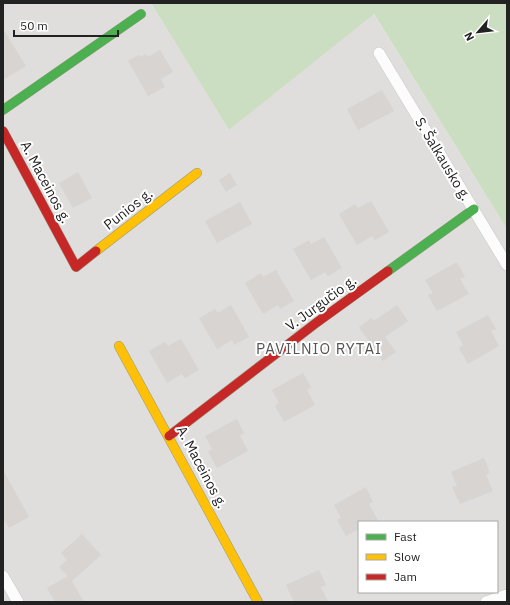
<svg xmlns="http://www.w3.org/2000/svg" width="510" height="605" viewBox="0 0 510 605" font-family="'IBM Plex Sans',sans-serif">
<rect width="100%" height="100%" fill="#f0eeeb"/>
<path fill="#dfdedc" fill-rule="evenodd" d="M3 3H151L229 130 373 13 507 229V602H3ZM359 522H497V592H359Z"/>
<polygon fill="#cbdec1" points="151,3 507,3 507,229 374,14 229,130"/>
<g fill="#d7d4d2">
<polygon points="3,29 26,66 3,80"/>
<polygon points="160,50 173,72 161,79 165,87 148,96 128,61 139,55 141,57 146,54 148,57"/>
<polygon points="382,90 394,111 358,130 347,109"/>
<polygon points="78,172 92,198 73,208 59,183"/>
<polygon points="230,173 237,185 226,192 219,180"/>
<polygon points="371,201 389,232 375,240 372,236 357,245 339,214 355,204 358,208"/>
<polygon points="240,202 252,224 217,243 205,221"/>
<polygon points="324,237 342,268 328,276 325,272 311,280 293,249 309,240 311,244"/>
<polygon points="457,262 465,277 460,279 469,294 437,311 428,295 433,293 425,280"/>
<polygon points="276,270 294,301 280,309 278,305 263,314 245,283 261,273 263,277"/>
<polygon points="231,305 249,337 234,345 232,340 217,349 199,318 215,309 218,313"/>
<polygon points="397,305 408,321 385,337 396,352 383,361 359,327 371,318 374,321"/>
<polygon points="488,315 496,329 491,331 499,346 468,364 459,348 463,345 456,332"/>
<polygon points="181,339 199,370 185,378 182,374 167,383 149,351 165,342 168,346"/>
<polygon points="303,373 311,387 307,390 315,405 284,422 275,406 279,403 272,390"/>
<polygon points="237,419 244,433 240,436 248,451 217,468 208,452 212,449 205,436"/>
<polygon points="484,458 490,473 486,475 493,491 460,504 452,487 457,486 451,472"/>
<polygon points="3,470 29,517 9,528 3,517"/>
<polygon points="366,487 373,502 369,504 379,522 359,522 359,529 346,536 337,520 341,518 334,505"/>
<polygon points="82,534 101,555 72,581 84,602 55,602 47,588 68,576 59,567 67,560 61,553"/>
<polygon points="319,570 326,585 321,587 328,602 294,602 286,585"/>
</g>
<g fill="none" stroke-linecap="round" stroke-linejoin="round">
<g stroke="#c9c8c7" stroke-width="12">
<g id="street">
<polyline points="379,53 507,265"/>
<polyline points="3,576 18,602"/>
<polyline points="486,602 507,595"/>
</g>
</g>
<g stroke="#999a82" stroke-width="10">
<g id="fast">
<polyline points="3,110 141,14"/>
<polyline points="388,271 474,209"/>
</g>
</g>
<g stroke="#999a82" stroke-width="10">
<g id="slow">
<polyline points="96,251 197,173"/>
<polyline points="119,346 258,602"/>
</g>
</g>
<g stroke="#999a82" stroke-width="10">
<g id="jam">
<polyline points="3,131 76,267 96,251"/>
<polyline points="169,436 316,323 388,271"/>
</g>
</g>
<use href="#street" stroke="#fdfcfc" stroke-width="11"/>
<use href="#fast" stroke="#4caf50" stroke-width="9"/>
<use href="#slow" stroke="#ffc107" stroke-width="9"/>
<use href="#jam" stroke="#c62828" stroke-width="9"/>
</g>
<g text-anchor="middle" stroke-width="4" stroke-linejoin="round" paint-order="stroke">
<g font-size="14" fill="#222" stroke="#fff">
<text transform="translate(443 159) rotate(59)" y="5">S. Šalkausko g.</text>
<text transform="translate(46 182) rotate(62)" y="5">A. Maceinos g.</text>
<text transform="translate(128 209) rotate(-38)" y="5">Punios g.</text>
<text transform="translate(321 303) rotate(-36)" y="5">V. Jurgučio g.</text>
<text transform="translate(202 467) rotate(62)" y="5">A. Maceinos g.</text>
</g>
<g font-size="15" letter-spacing="1" fill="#555" stroke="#fff">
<text x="319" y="354">PAVILNIO RYTAI</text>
</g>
</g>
<rect width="510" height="605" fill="none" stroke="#222222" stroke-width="8"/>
<rect x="358" y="521" width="140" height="72" fill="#ffffff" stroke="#a7a7a7"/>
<rect x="366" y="534" width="20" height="6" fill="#4caf50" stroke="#a7a7a7"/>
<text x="394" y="541" font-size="12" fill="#222222">Fast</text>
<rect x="366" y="554" width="20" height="6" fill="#ffc107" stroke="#a7a7a7"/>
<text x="394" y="561" font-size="12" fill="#222222">Slow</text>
<rect x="366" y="574" width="20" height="6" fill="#c62828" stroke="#a7a7a7"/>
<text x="394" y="581" font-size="12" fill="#222222">Jam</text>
<g transform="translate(478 32) rotate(242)" stroke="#ffffff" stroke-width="3" paint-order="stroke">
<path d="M0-3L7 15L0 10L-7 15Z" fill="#222222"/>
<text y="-6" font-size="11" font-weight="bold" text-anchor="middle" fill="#222222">N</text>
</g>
<path d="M14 30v6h104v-6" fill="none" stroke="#222222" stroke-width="2"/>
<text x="20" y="30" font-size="12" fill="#222222" stroke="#ffffff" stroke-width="3" paint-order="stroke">50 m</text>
</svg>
